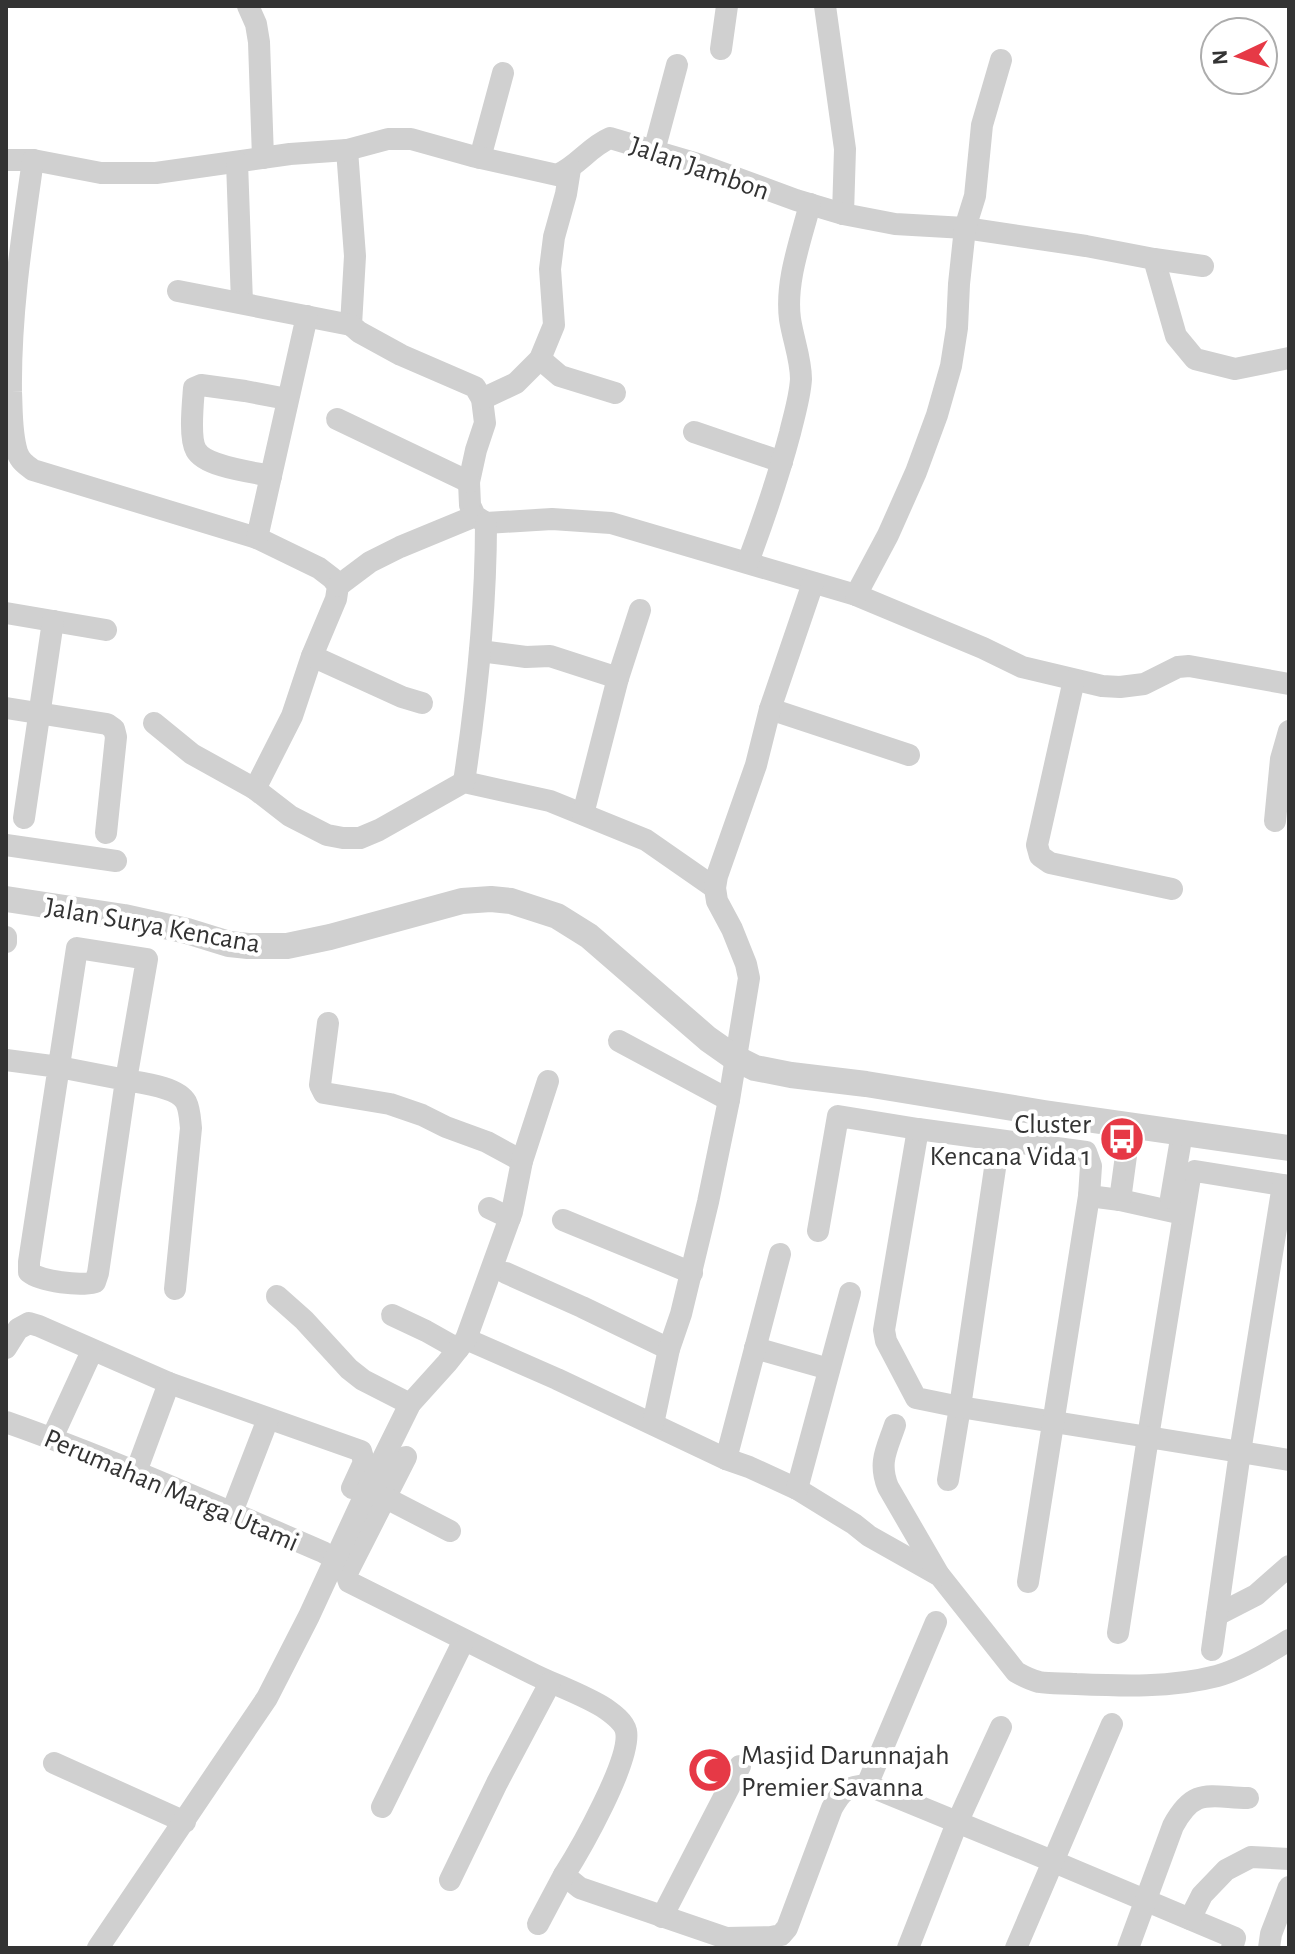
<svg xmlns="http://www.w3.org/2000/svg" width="1295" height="1954" viewBox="0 0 1295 1954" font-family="'Alegreya Sans',sans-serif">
<rect width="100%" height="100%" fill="#fff"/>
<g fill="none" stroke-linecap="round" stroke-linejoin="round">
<g stroke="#d0d0d0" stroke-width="22">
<polyline points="248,6 256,24 259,42 263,158"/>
<polyline points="825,6 845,149 843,214"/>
<polyline points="721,49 727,6"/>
<polyline points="347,150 355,256 351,325 359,332 401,355 475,387 482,399 485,423 476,450 469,482 470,505 475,516 486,523 552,519 611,523 856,595 983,648 1022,667 1102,686 1120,687 1144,684 1178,667 1189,666 1289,684"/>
<polyline points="654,151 677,65"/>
<polyline points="480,158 503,73"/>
<path d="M6 160H33L101 173H156L290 154 347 150 388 139H411L472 156 557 175C579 165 589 147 610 138L698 164 796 200 843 214 895 224 965 228 1086 246 1154 259 1176 336 1195 359 1235 369 1289 358"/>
<path d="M33 160C22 237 10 314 11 392 12 411 11 433 17 452 20 461 26 465 33 470L257 538 319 568 332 578 338 586 336 599 312 656 292 716 255 789"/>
<polyline points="237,162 242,303"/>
<polyline points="1154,259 1203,266"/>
<polyline points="178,291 351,325"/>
<polyline points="540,359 560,376 615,393"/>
<polyline points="482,399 516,383 540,359 554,325 550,269 554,237 566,194 570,169"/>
<polyline points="337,419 469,482"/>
<polyline points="694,432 782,462"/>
<path d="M271 476C253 472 205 467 196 450 189 438 193 402 194 388L201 385 245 391 287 399"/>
<polyline points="257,538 307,316"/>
<path d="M748 562C764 519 778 478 790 433 794 416 800 397 801 379 801 359 793 339 790 319 785 281 801 240 810 204"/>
<polyline points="338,586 370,562 400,547 475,516"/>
<polyline points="856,595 888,535 916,472 937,415 951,366 957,328 959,284 965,228 975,196 982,125 1001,60"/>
<polyline points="6,613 106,630"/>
<polyline points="480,651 526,657 550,656 618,678"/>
<polyline points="312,656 402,697 422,703"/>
<polyline points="1074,680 1037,845 1040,856 1050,863 1172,889"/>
<polyline points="6,708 107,724 114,729 116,737 106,833"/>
<polyline points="770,709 909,755"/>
<polyline points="154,723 192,754 255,789 290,816 327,835 343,838 360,838 379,830 464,782 550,801 646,840 715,888"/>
<path d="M464 782C477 696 486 610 486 523"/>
<polyline points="583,814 618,678 640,610"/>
<polyline points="24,818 53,621"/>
<polyline points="1275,821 1281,759 1289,731"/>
<polyline points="6,845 116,861"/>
<polyline points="6,937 6,942"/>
<polyline points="328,1023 320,1085 324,1093 390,1104 422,1115 446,1127 487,1142 522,1161"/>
<polyline points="619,1041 729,1100"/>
<path d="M6 1060 59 1067 126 1080 147 959 77 948 29 1262V1272C42 1282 80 1286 95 1282L98 1273 126 1080C143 1083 178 1087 186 1102 190 1110 190 1120 191 1128L175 1289"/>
<polyline points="918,1129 884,1330 886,1341 916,1398 960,1407 948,1480"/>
<polyline points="999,1141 960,1407 1148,1437 1190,1177 1195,1171 1289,1186"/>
<polyline points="1089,1196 1120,1200 1183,1214"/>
<polyline points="1171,1198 1182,1133"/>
<polyline points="1120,1200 1130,1126"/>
<polyline points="489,1208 510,1218"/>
<polyline points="563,1220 692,1273"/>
<polyline points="818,1231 838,1116 918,1129 1086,1152 1091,1166 1089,1196 1028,1582"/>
<polyline points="506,1273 582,1307 669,1349"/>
<polyline points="277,1296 304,1320 349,1369 363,1380 410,1404"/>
<polyline points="392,1315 426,1331 458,1349"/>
<path d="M466 1339 557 1379 726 1459 749 1467 797 1489 854 1524 869 1536 940 1576 1016 1672C1023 1676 1031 1680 1039 1682 1050 1684 1064 1683 1076 1684 1122 1686 1171 1688 1217 1676 1242 1669 1267 1654 1289 1640"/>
<polyline points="6,1348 18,1329 29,1323 39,1326 169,1383 361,1451 364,1462 352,1488"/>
<polyline points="755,1348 829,1369"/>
<path d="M6 1422C114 1460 218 1507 323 1552L336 1560"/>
<polyline points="653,1424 669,1349 681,1314 708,1202 729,1100 749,978 746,964 732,929 717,901 715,888 717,876 756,765 770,709 813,583"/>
<path d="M895 1425C887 1449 878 1462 888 1487L939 1575"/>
<polyline points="52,1438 92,1351"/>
<path d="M406 1457 348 1571 347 1576 349 1582C409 1612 469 1642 529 1672 552 1684 585 1695 606 1709 613 1714 624 1722 626 1731 632 1759 580 1850 564 1875L580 1888 726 1938 771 1937 781 1935 787 1928 832 1808C842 1790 846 1787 867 1785L1052 1861 1235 1938 1232 1948"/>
<polyline points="726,1459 780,1254"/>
<polyline points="136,1472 169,1383"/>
<polyline points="797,1489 850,1293"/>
<polyline points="386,1498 450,1531"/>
<polyline points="232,1512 268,1419"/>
<polyline points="1217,1615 1256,1595 1289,1566"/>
<polyline points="1118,1633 1148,1437 1289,1460"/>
<polyline points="1212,1650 1240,1452 1283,1185"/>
<polyline points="54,1763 185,1822"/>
<polyline points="867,1785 936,1622"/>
<polyline points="382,1807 464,1640"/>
<polyline points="450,1880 497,1783 550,1683"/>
<polyline points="662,1917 740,1766"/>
<polyline points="1190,1919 1202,1895 1226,1870 1251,1857 1289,1859"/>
<polyline points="538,1924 564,1875"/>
<polyline points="98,1948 267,1698 309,1616 363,1499 410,1404 447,1363 466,1339 512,1212 522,1161 548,1081"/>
<polyline points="908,1948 957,1823 1001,1727"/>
<polyline points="1016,1948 1112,1724"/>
<path d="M1128 1948 1173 1826C1194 1787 1208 1797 1248 1798"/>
<polyline points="1269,1948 1271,1934 1289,1887"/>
</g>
<polyline stroke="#d0d0d0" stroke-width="26" points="6,899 124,917 187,931 229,944 248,946 287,946 330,937 462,901 491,899 511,901 557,916 589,936 708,1039 735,1058 755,1068 791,1075 866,1084 1044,1113 1289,1148"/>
</g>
<defs>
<g id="bus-disc" transform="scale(2.3)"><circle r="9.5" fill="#e63946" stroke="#fff"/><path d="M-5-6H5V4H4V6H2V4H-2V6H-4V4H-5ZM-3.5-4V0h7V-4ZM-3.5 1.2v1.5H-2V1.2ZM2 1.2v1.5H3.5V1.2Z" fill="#fff"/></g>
<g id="mosque-disc" transform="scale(2.3)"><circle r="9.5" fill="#e63946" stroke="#fff"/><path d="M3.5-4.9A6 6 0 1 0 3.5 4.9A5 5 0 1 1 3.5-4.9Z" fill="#fff"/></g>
</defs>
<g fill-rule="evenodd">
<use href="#bus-disc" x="1122" y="1139"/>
<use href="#mosque-disc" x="710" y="1770"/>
</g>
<g text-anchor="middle" stroke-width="8" stroke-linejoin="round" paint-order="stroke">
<g font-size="28" fill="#333" stroke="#fff">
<text transform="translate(700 167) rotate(19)" y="10">Jalan Jambon</text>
<text transform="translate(153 924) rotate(10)" y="10">Jalan Surya Kencana</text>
<text transform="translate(172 1489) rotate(23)" y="10">Perumahan Marga Utami</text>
</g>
<g font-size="28" fill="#333" stroke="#fff" text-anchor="end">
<text x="1091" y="1133">Cluster<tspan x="1091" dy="32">Kencana Vida 1</tspan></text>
<text x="741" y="1764" text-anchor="start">Masjid Darunnajah<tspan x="741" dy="32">Premier Savanna</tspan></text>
</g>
</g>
<rect width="1295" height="1954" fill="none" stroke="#333333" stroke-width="16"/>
<g transform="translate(1239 56) rotate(266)"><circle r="38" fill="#ffffff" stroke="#adadad" stroke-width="2"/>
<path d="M0-6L14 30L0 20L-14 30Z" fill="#e63946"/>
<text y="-12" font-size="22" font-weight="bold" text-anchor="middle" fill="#333333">N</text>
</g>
</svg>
